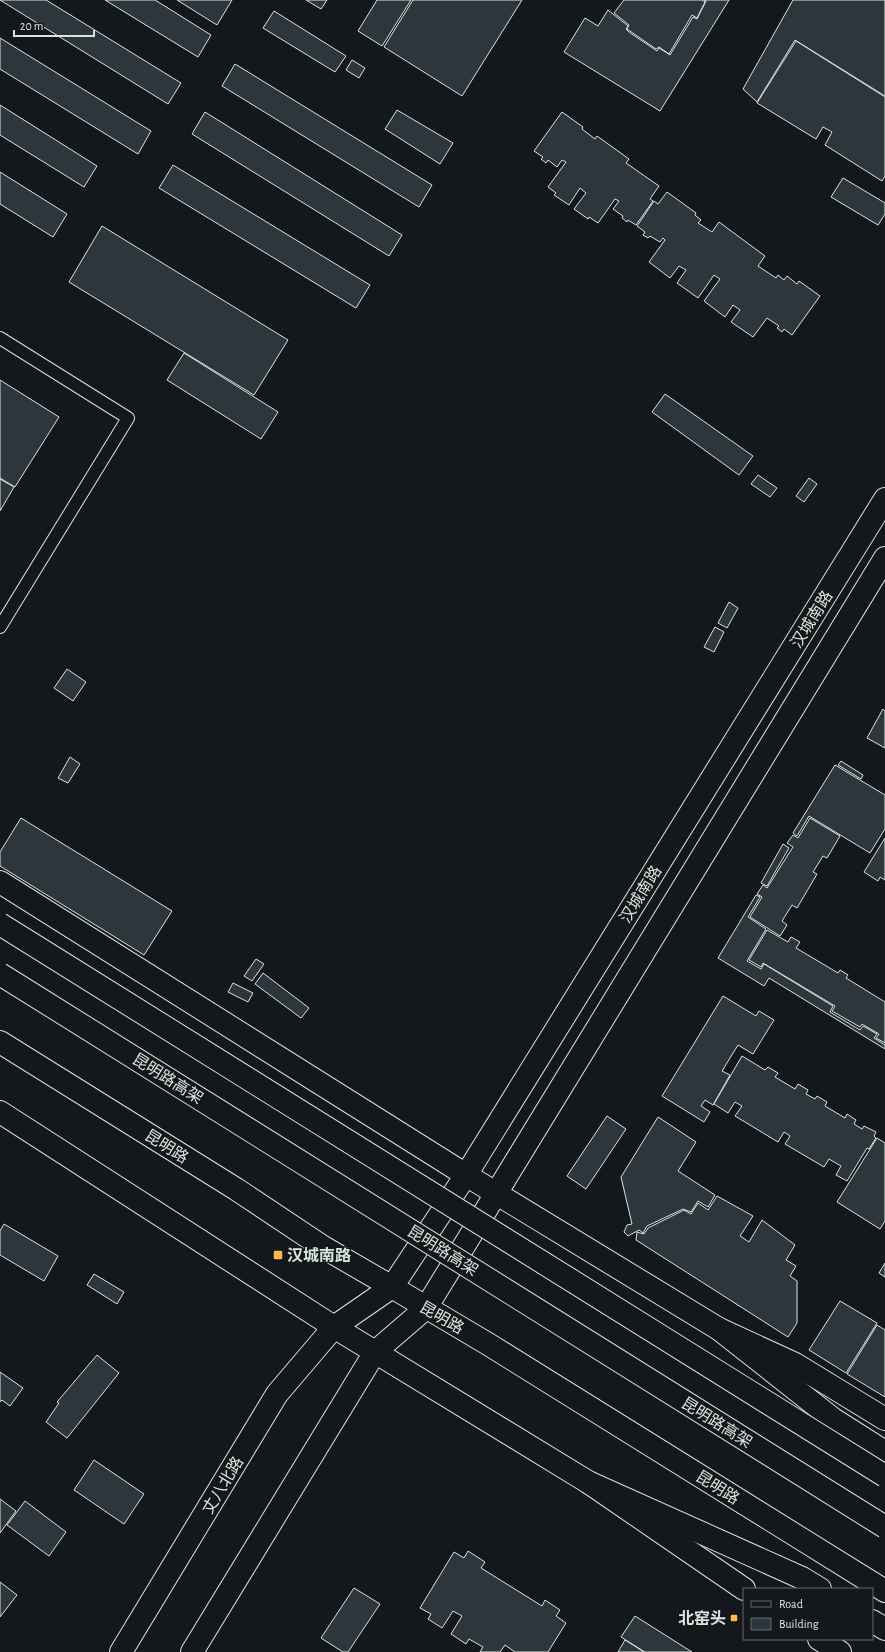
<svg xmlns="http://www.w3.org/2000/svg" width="885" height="1652" viewBox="0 0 885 1652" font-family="'Alegreya Sans','Noto Sans SC',sans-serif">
<rect width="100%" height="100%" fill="#14181c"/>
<g fill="#2c363c" stroke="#d8e6dc">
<polygon points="0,0 46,0 181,83 168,104"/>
<polygon points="105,0 155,0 211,35 198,57"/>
<polygon points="177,0 232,0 217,25"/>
<polygon points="306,0 327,0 321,9"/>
<polygon points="377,0 411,0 382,46 358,31"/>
<polygon points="413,0 522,0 462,96 384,47"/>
<polygon points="624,0 702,0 705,2 697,18 692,15 669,54 659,47 656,49 627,29 629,25 614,13"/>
<polygon points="704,0 729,0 660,111 564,52 585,18 598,26 608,10 628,26 626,29 629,32 657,51 659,48 670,55 693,17 697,19 706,1"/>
<polygon points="793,0 885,0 885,96 795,40 757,102 743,89"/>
<polygon points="274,11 346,56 335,72 263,28"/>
<polygon points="0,38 151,131 138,154 0,69"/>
<polygon points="796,41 885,97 885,176 882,181 825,145 832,132 823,127 816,139 757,103"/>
<polygon points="352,60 365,68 359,78 346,70"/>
<polygon points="235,64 432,185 419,207 222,86"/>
<polygon points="0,105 97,166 84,187 0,135"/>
<polygon points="397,110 453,143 440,164 385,129"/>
<polygon points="205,112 402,235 389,256 192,134"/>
<polygon points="562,112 583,127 582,129 595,139 597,136 629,159 626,163 659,186 650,199 653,201 636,225 628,220 627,222 622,218 623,216 613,209 619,201 615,199 598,223 589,217 588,219 574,209 586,193 580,188 569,205 554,195 556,193 548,187 566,162 562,160 557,167 548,160 546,163 541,159 543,157 534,151"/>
<polygon points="173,165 370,285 356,308 159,188"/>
<polygon points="0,172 67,214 53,237 0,204"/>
<polygon points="843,178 885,203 885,214 878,225 831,197"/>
<polygon points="667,192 696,213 695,215 701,220 698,223 712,232 719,222 765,256 758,266 776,278 778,275 784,280 787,276 797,284 799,281 820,296 792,335 784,329 782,332 777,328 779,326 767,318 753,337 731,322 740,310 733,305 725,317 704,301 720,279 714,275 698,298 677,283 686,270 679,266 670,278 649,262 665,240 663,238 660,242 650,236 648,238 643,235 645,232 637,226 654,201 658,204"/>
<polygon points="102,226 288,340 254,395 69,282"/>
<polygon points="184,353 278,412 261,439 167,380"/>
<polygon points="0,380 59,417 15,487 0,478"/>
<polygon points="665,394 753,456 739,475 652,412"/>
<polygon points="758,475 777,488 770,497 751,484"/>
<polygon points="809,478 817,484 804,502 796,496"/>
<polygon points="0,479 14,487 0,511"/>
<polygon points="729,602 738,608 727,628 718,623"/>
<polygon points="715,627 724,632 714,652 704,647"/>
<polygon points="67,669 86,682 73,701 54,688"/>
<polygon points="883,709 885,711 885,748 867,738"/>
<polygon points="70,757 80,764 68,783 58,778"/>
<polygon points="841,761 863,775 861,779 838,765"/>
<polygon points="835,765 885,795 885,829 870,853 809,816 797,836 793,833"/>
<polygon points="21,818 172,911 144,955 0,866 0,852"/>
<polygon points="810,818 840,836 827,858 823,856 813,872 817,874 797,908 792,905 782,921 787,925 780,936 750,917 762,897 757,894 763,885 767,888 793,847 787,843 793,835 798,838"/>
<polygon points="885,838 885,880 880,877 878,881 864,872"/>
<polygon points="783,844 789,848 767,886 761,883"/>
<polygon points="756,895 760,897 748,917 766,929 747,961 761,969 764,964 833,1006 830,1012 860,1030 863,1026 877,1034 874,1038 885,1045 885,1049 769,978 764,986 718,958"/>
<polygon points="767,930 788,942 791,937 800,942 796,948 838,973 840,970 848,975 846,978 885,1002 885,1043 876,1038 879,1034 862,1024 860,1027 832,1011 835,1006 763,963 761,967 749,960"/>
<polygon points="256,959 264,964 252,981 244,976"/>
<polygon points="263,973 309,1008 301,1018 255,984"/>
<polygon points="233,983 253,993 248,1002 228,992"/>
<polygon points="723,996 756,1016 759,1011 774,1020 753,1054 738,1045 722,1071 730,1075 713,1105 705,1100 701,1106 710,1112 704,1122 662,1096"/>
<polygon points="742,1056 765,1070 768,1067 778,1073 775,1077 795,1089 798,1084 808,1090 806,1094 815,1099 817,1096 827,1102 825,1106 845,1118 847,1114 856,1120 854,1124 862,1129 864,1126 876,1132 874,1136 876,1138 869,1149 867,1148 847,1181 836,1175 841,1166 829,1159 824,1167 785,1144 790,1136 784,1132 778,1142 735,1116 742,1106 735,1102 728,1113 714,1104"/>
<polygon points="607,1116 626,1129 586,1189 567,1176"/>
<polygon points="658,1117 696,1142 678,1171 715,1195 708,1207 698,1201 691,1212 683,1209 647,1226 643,1233 639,1230 628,1236 624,1232 627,1225 632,1224 621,1177"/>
<polygon points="877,1138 885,1143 885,1221 880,1229 837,1202"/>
<polygon points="717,1196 753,1216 740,1236 749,1242 762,1220 795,1245 786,1260 796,1266 790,1276 797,1281 797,1323 788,1337 636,1240 637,1232 644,1234 648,1228 684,1210 691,1214 698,1203 708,1210"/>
<polygon points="4,1224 58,1256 44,1281 0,1255 0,1231"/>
<polygon points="885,1263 885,1277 879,1273"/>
<polygon points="94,1274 124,1292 117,1304 87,1285"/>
<polygon points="840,1301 877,1323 846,1373 809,1350"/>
<polygon points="877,1325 885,1330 885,1397 847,1374"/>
<polygon points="97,1355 119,1373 67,1438 46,1422 59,1403 57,1402"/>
<polygon points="0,1372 23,1388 10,1406 2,1400 0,1402"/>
<polygon points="94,1460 144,1494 124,1524 74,1490"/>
<polygon points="0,1499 16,1511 0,1533"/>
<polygon points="25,1501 66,1532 49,1556 7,1525"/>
<polygon points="468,1551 485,1562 481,1568 542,1606 545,1600 560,1610 556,1616 566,1623 548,1652 515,1652 505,1645 500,1652 480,1652 483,1647 469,1639 466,1644 451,1634 462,1616 453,1611 442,1628 428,1619 431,1614 420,1608 454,1552 464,1558"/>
<polygon points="0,1582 17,1595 0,1617"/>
<polygon points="354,1588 380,1604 348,1652 343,1652 321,1638"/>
<polygon points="635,1616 692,1652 645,1652 621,1637"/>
<polygon points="625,1640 644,1652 618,1652"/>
</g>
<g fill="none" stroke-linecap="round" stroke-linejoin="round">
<g stroke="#d8e6dc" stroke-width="14">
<polyline id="lane" points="0,338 128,418 0,627"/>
</g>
<g stroke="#d8e6dc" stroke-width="24">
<polyline id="street" points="466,1175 719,1329 795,1364 885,1419"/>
</g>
<g stroke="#d8e6dc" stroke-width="24">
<g id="secondary">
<polyline points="0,1042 236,1189 323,1247 392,1287 466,1175 885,499"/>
<polyline points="0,1112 334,1327"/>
<polyline points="426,1308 885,558"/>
</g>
</g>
<g stroke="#d8e6dc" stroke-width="24">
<g id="primary">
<polyline points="334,1327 588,1482 744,1589"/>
<polyline points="819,1639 840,1652"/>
<polyline points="121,1652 277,1394 334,1327 392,1287 488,1344 885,1591"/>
<polyline points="192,1652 375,1352 426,1308"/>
</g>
</g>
<g stroke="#d8e6dc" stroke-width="24">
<g id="highway">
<polyline points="0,882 466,1175"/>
<polyline points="719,1329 833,1419 885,1452"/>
<polyline points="588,1482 802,1578 820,1589"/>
<polyline points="872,1621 885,1629"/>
</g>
</g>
<use href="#lane" stroke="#14181c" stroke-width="12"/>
<use href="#street" stroke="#14181c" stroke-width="22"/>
<use href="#secondary" stroke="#14181c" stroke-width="22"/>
<use href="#primary" stroke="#14181c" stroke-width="22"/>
<use href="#highway" stroke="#14181c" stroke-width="22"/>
<g stroke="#d8e6dc" stroke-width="24" stroke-linecap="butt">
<g id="highway-bridge">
<polyline points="0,924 885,1476"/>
<polyline points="0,974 885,1527"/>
</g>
</g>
<use href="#highway-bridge" stroke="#14181c" stroke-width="22"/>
</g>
<g fill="#ffb74d" stroke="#14181c" stroke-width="1.5">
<rect x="273" y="1250" width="10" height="10" rx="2"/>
<rect x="730" y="1614" width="8" height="8" rx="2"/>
</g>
<g text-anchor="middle" stroke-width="3" stroke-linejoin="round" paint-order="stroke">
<g font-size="16" fill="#d8e6dc" stroke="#14181c">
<text transform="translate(811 619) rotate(-58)" y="6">汉城南路</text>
<text transform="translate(640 894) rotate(-58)" y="6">汉城南路</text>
<text transform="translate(168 1078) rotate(32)" y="6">昆明路高架</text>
<text transform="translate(167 1146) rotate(32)" y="6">昆明路</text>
<text transform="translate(443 1250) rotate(32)" y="6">昆明路高架</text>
<text transform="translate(442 1317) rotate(30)" y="6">昆明路</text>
<text transform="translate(717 1422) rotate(32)" y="6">昆明路高架</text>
<text transform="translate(222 1485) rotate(-59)" y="6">丈八北路</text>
<text transform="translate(718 1487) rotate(32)" y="6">昆明路</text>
</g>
<g font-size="16" font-weight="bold" fill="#d8e6dc" stroke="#14181c" text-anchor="start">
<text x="287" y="1261">汉城南路</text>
<text x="726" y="1624" text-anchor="end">北窑头</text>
</g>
</g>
<rect x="743" y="1588" width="130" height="52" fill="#14181c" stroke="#626a69"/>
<rect x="751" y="1601" width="20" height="6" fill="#14181c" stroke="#626a69"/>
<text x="779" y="1608" font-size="12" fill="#d8e6dc">Road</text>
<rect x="751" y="1618" width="20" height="12" fill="#2c363c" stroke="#626a69"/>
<text x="779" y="1628" font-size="12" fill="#d8e6dc">Building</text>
<path d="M14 30v6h80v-6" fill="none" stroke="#d8e6dc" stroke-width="2"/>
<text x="20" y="30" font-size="12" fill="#d8e6dc" stroke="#14181c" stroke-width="3" paint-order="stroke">20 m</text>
</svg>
